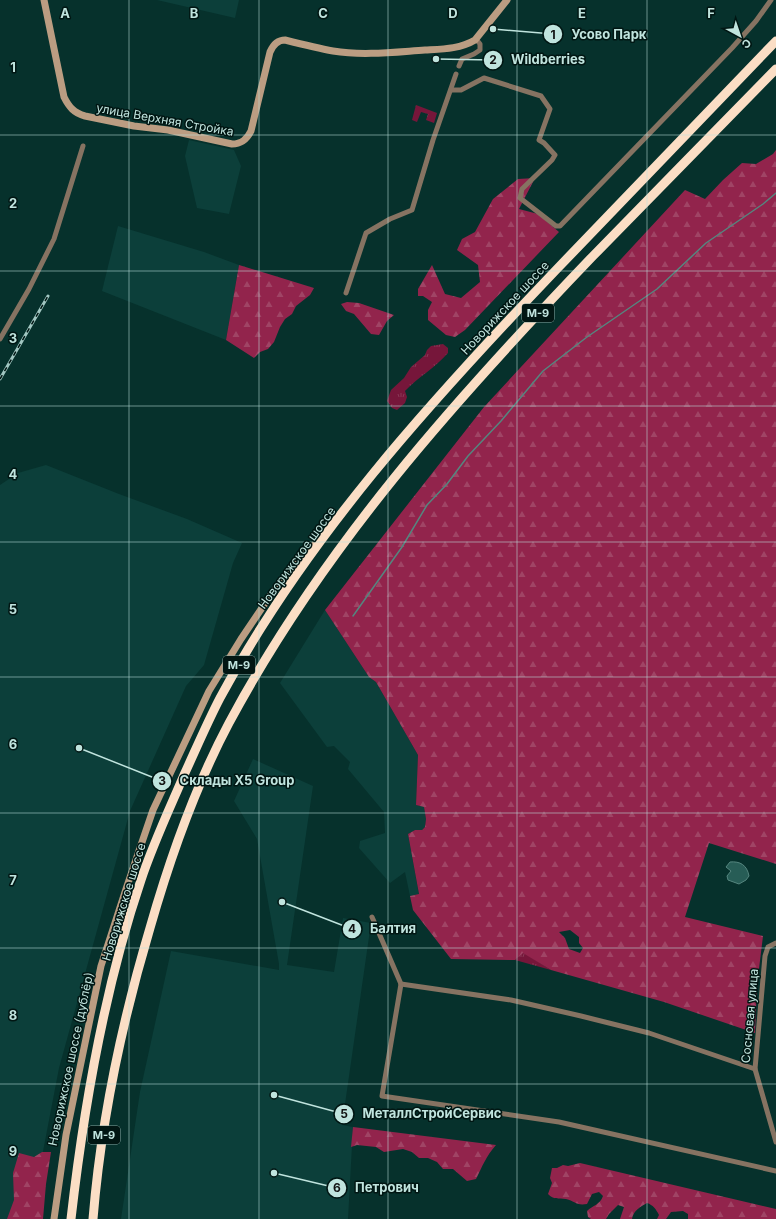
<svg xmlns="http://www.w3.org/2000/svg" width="776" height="1219" viewBox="0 0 776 1219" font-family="Inter,sans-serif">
<defs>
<pattern id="grass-tufts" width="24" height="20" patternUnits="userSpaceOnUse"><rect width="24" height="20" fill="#76163a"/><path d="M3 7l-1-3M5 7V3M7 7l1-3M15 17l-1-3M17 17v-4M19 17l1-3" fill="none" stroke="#883856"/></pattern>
<pattern id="forest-firs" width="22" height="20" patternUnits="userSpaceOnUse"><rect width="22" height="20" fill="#92244c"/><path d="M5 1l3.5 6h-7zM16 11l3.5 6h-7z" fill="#a04465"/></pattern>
</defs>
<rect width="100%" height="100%" fill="#06312c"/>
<g fill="#0c3f3a">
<polygon points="157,0 239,0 235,18"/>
<polygon points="189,140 234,150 241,166 229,214 197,208 185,156"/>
<polygon points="118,226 204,252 239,265 226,340 102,291"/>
<polygon points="46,465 119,494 187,519 242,543 233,563 204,665 186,686 130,811 59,1068 30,1219 0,1219 0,485 18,473"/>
<polygon points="325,610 369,677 376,682 418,755 416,805 424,807 426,819 425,827 422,830 415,830 408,834 419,895 410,896 405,872 390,883 359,848 360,841 385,833 384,812 348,769 350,762 334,746 327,747 280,683"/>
<polygon points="253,759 313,786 287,965 334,972 343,918 371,923 342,1125 353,1127 348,1219 121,1219 140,1092 171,951 279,970 279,964 257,839 234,801"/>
</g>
<g fill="url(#grass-tufts)">
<polygon points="416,105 437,113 434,123 426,120 428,114 421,112 417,122 412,120"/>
<path d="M443 344 448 348V353C435 368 418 377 405 391L407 397 405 403 397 410 392 408 387 401 391 390 404 378 411 367 425 355 427 350 431 346Z"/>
<polygon points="523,952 551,970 515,960"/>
</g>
<g fill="url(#forest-firs)" fill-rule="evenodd">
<path d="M776 150V864L709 843 685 917 763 936 757 985 755 1033 664 1002 551 970 523 953 515 960 451 959 413 910 410 896 419 894 408 834 415 830H422L425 827 426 819 424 807 416 805 418 755 376 682 369 677 325 610 484 407 685 190 705 199 723 180 742 163 756 164 773 154ZM570 930 579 937V943L583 948 580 953 569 949 565 938 559 932Z"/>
<polygon points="535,178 519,209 538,214 559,232 465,330 455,337 446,335 428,320 428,310 432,302 423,296 418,296 418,289 432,265 445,294 461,298 480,282 478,265 457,250 462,239 475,232 493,199 518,179"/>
<polygon points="239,265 314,288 310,295 296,306 292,314 285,319 280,327 274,342 268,349 260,352 254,358 226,340"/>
<polygon points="347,302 359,303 394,315 387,321 379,335 371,334 354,314 346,311 341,304"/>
<path d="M353 1127 496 1145C486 1156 482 1167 476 1179L467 1181 453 1169H443L437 1162 428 1158H419L412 1152 403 1149 384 1152 376 1147 357 1145 351 1147Z"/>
<polygon points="42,1152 51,1152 46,1184 43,1219 7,1219 14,1200 13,1173 19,1153 34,1157"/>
<path d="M580 1163 776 1209V1219H688V1214L683 1211 671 1212 666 1219H657L659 1215C656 1209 653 1205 647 1203 640 1207 633 1211 632 1219H620L624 1207 618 1205 609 1214 606 1219H591L588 1217 587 1211C593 1205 600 1205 603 1196L599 1192 592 1194 587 1204C576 1206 575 1201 566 1199 558 1198 554 1200 548 1194L552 1183 550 1178 552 1168H557L563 1165 568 1166Z"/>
</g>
<path fill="#275d56" stroke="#55867f" d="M730 862C740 861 747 865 749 876L746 880 739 884 728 880 727 876 731 871 726 867Z"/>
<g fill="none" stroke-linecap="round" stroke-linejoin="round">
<polyline stroke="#55867f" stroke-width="1.5" points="353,616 402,547 427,505 447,484 468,456 501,421 543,371 587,337 657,289 706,243 763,204 776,193"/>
<g stroke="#867362" stroke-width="5">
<polyline points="459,66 462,59 474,54 480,50 480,44 476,39"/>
<polyline points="451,90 461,90 484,78 541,96 550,109 539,140 544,143 555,155 552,160 522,189 520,198 556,226 560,226 732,48 756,21 771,0"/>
<polyline points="346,293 366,233 390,219 412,210 433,140 456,74"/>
<polyline points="0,339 29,289 54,239 83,146"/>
<polyline points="372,917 401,984 511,1000 581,1016 649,1033 755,1069"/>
<polyline points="776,943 768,947 765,956 755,1069 776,1142"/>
<polyline points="401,984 382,1096 559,1122 776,1171"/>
</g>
<g stroke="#bb9d82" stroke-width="7">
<path d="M44 0 64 97C69 107 74 113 85 116L134 126 168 130 232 144C242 144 247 139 251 131L270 52C273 45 277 40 285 40 301 44 317 48 333 51 363 56 395 52 425 50 442 49 460 49 475 40L507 0"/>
<polyline points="54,1219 66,1135 101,966 126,889 153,810 209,691 241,639 270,596 293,566 314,545"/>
</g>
<g stroke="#fbdec5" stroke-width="9">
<path d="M71 1219C84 1105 104 989 141 880 153 844 169 810 184 775 196 749 207 723 220 698 306 538 431 401 555 271 629 194 702 117 776 41"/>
<path d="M93 1219C101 1121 122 1022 150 928 170 858 195 787 229 723 323 547 456 399 593 256 654 194 715 131 776 69"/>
</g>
<g stroke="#a2c7c2" stroke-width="3">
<polyline id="rail" points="0,379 48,296"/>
</g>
<use href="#rail" stroke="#011613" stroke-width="1.5" stroke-dasharray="4.5" stroke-linecap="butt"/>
</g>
<path fill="none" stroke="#c0e4de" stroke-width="1" stroke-opacity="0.55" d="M129 0V1219M259 0V1219M388 0V1219M517 0V1219M647 0V1219M0 135H776M0 271H776M0 406H776M0 542H776M0 677H776M0 813H776M0 948H776M0 1084H776"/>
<g text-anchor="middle" stroke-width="3" stroke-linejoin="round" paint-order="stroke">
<g fill="#011613" stroke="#87a6a1" stroke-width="1">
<rect x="522" y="304" width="32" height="18" rx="3"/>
<rect x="223" y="656" width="32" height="18" rx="3"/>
<rect x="88" y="1126" width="32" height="18" rx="3"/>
</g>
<g font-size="11" font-weight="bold" fill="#c0e4de">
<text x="538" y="317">М-9</text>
<text x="239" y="669">М-9</text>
<text x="104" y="1139">М-9</text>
</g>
<g font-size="12" fill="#c0e4de" stroke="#011613">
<text transform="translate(165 120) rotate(10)" y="4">улица Верхняя Стройка</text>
<text transform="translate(505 308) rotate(-47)" y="4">Новорижское шоссе</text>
<text transform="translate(297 558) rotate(-54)" y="4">Новорижское шоссе</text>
<text transform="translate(124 902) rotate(-73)" y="4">Новорижское шоссе</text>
<text transform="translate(750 1016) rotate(-85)" y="4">Сосновая улица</text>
<text transform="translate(71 1059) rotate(-78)" y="4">Новорижское шоссе (дублёр)</text>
</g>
</g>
<g font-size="13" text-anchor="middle" font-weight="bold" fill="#c0e4de" stroke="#011613" stroke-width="3" stroke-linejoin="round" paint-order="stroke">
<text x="65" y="18">A</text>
<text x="194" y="18">B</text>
<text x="323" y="18">C</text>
<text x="453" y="18">D</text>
<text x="582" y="18">E</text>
<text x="711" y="18">F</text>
<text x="13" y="72">1</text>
<text x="13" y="208">2</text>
<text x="13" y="343">3</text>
<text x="13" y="479">4</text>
<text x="13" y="614">5</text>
<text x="13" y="749">6</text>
<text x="13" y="885">7</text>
<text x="13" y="1020">8</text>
<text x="13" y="1156">9</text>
</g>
<path fill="none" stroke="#c0e4de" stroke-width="1.5" d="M493 29L553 34M436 59L493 60M79 748L162 781M282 902L352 929M274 1095L344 1114M274 1173L337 1188"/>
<g fill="#c0e4de" stroke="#011613" stroke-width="1.5">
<circle cx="493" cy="29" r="4"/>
<circle cx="436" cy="59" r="4"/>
<circle cx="79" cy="748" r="4"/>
<circle cx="282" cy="902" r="4"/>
<circle cx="274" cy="1095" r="4"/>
<circle cx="274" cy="1173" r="4"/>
<circle cx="553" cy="34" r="10"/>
<circle cx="493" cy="60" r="10"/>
<circle cx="162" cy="781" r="10"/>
<circle cx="352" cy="929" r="10"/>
<circle cx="344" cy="1114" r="10"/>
<circle cx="337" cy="1188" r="10"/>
</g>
<g font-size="12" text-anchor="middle" font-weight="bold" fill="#111">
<text x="553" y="39">1</text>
<text x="493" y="64">2</text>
<text x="162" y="785">3</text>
<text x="352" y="933">4</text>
<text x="344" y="1118">5</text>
<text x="337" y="1192">6</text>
</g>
<g font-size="13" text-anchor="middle" font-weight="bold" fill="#c0e4de" stroke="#011613" stroke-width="3" stroke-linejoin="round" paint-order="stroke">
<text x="609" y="39">Усово Парк</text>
<text x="548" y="64">Wildberries</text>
<text x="237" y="785">Склады X5 Group</text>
<text x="393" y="933">Балтия</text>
<text x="432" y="1118">МеталлСтройСервис</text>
<text x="387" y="1192">Петрович</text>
</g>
<g transform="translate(740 36) rotate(140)" stroke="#011613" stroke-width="3" paint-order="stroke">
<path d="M0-3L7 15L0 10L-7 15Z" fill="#c0e4de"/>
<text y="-6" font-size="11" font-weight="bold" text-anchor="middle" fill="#c0e4de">С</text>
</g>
</svg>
